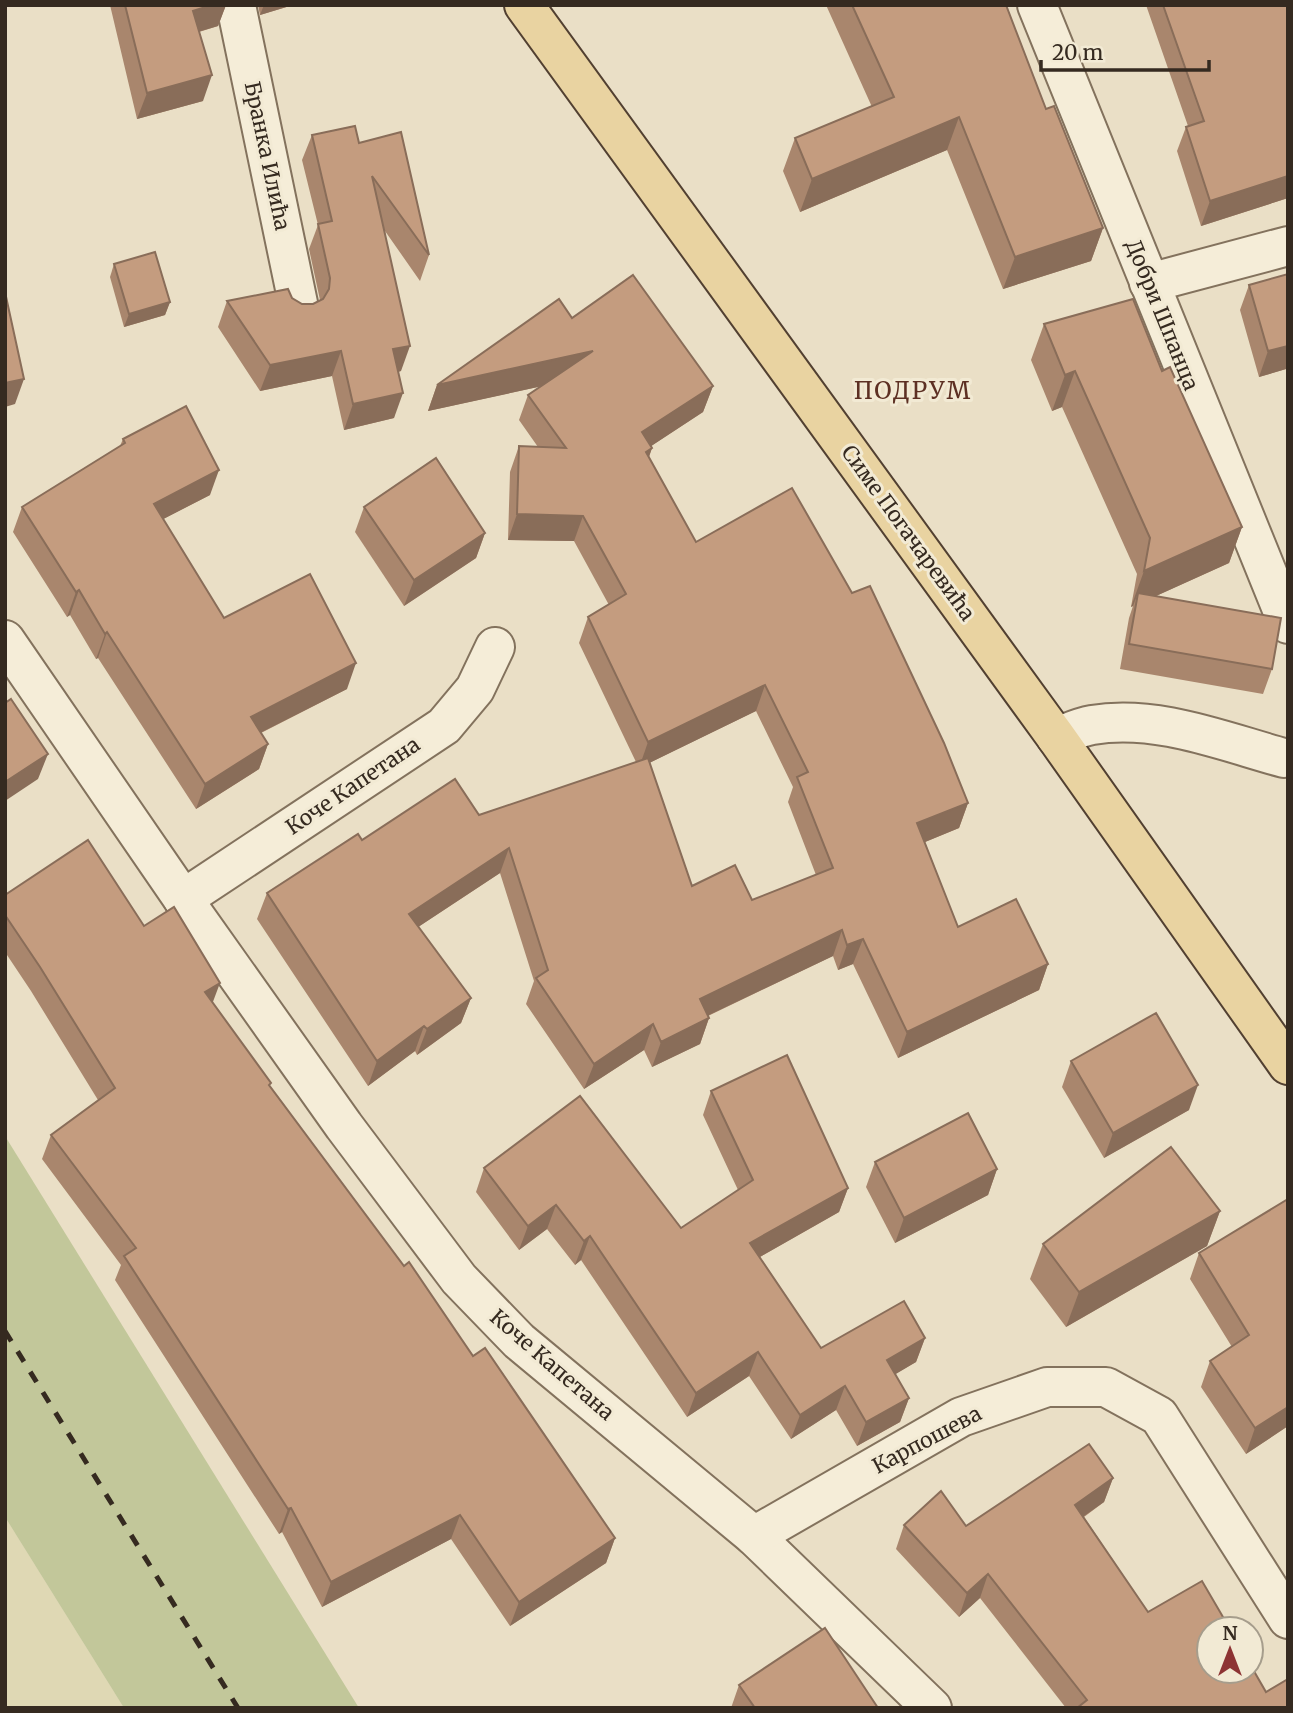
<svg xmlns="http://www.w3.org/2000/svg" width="1293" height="1713" viewBox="0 0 1293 1713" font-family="Merriweather,serif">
<rect width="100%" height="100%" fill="#eadfc6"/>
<polygon fill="#dfd8b4" points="5,1517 124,1708 5,1708"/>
<polygon fill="#c2c79a" points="5,1136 359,1708 124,1708 5,1517"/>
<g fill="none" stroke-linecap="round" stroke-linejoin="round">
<g stroke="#83725d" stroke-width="42">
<g id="minor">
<polyline points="236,5 299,308"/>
<polyline points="1037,5 1288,624"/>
<polyline points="1149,283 1288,246"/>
<polyline points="5,640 183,899 344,1126 459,1279 519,1341 754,1536 932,1708"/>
<path d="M1056 737C1067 733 1080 727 1092 725 1156 714 1222 741 1284 758"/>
<polyline points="183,899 444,726 475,689 495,647"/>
<polyline points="754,1536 961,1417 1047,1387 1106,1387 1159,1416 1288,1619"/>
</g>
</g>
<g stroke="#524031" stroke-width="42">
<polyline id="major" points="524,5 1056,737 1288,1065"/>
</g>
<use href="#minor" stroke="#f5edd8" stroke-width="38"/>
<use href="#major" stroke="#e9d3a1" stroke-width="38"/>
<polyline stroke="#352a20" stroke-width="5" stroke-dasharray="12 12" stroke-linecap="butt" points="5,1331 238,1708"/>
</g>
<g fill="#a9866d" fill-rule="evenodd">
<polygon points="110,5 226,5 218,26 199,32 203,101 137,119"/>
<polygon points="258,5 293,5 260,15"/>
<polygon points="826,5 1006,5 1046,109 1103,228 1091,261 1003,289 947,150 800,212 783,171 795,138 872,107"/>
<polygon points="1146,5 1288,5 1288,198 1201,226 1177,151 1186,127 1188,126"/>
<polygon points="312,135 359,143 429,255 420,281 385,231 401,371 398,372 394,418 344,430 332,376 260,391 218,327 227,301 313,304 320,300 309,249 318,225 302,160"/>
<polygon points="114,264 170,302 165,315 124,327 110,277"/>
<polygon points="1288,274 1288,374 1286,369 1259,377 1240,310 1249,285"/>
<path d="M572 318 713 386 703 412 651 446 652 448 649 457 696 542 968 803 959 828 925 842 958 927 1048 964 1039 990 898 1058 853 964 838 970 833 956 708 1016 709 1018 700 1044 652 1067 644 1050 584 1089 526 1004 534 981 500 873 418 927 471 998 461 1023 417 1055 415 1051 368 1086 257 919 267 893 362 840 479 815 636 762 579 643 588 617 609 605 574 541 508 540 510 472 519 446 538 447 519 420 528 395 542 386 428 411 437 385ZM756 711 793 787 788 802 816 875 752 900 692 886 649 763Z"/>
<polygon points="1044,324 1162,371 1242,527 1229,563 1156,596 1272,669 1263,694 1120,669 1129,618 1133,606 1131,607 1137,574 1062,407 1052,411 1031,360"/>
<polygon points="123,439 210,495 163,519 224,618 347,689 261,733 268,744 259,769 196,809 98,658 96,659 70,615 67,617 13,532 22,507 120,446"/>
<polygon points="364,507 485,533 476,558 404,606 355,532"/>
<polygon points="5,895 144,926 213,1003 270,1086 404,1266 615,1538 606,1563 510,1626 451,1539 322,1607 282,1532 279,1534 115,1280 121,1265 42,1159 51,1135 98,1100 31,991 5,952"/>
<polygon points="1071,1061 1189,1110 1104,1158 1062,1087"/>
<polygon points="711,1091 848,1188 839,1212 760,1257 821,1348 925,1338 916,1362 895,1374 909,1398 900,1422 857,1446 836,1410 791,1439 749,1376 687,1417 581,1260 575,1265 547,1229 519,1250 476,1192 484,1168 681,1228 738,1190 703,1115"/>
<polygon points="875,1162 997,1169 988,1195 895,1243 866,1187"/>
<polygon points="1288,1199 1288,1426 1246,1454 1201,1387 1210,1361 1232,1347 1190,1279 1199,1253"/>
<polygon points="1220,1211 1207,1246 1066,1327 1030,1279 1043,1244"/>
<polygon points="1113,1478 1104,1502 1084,1517 1148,1612 1288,1708 1066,1708 980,1598 959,1617 896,1549 904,1525 966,1526"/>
<polygon points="739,1685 878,1708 731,1708"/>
</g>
<g fill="#896d59">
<polygon points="212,5 226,5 218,26 184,36 193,11"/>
<polygon points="264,5 293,5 260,15"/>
<polygon points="212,75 203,101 137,119 147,93"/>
<polygon points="959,117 947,150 800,212 812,179"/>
<polygon points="1288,176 1288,198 1201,226 1210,201"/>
<polygon points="1103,228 1091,261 1003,289 1015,257"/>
<polygon points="170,302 165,315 124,327 129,314"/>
<polygon points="410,346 401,371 384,375 393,349"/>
<polygon points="1288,346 1288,365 1286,369 1259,377 1268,351"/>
<polygon points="341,351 332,376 260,391 270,365"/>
<polygon points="593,351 584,377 428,411 437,385"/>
<polygon points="1075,371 1062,407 1052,411 1065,375"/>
<polygon points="24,379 15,404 5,407 5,383"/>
<polygon points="713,386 703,412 633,458 642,432"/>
<polygon points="403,393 394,418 344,430 353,404"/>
<polygon points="652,448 643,473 646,452"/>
<polygon points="219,470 210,495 144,529 154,504"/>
<polygon points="517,514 583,516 574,541 508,540"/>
<polygon points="1242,527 1229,563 1136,605 1138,593 1133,606 1131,607 1144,571"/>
<polygon points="485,533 476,558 404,606 414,580"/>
<polygon points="79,590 70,615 67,617 76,592"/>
<polygon points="107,632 98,658 96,659 105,634"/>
<polygon points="356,663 347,689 242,742 251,717"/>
<polygon points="765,685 756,711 639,768 648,742"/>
<polygon points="268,744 259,769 196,809 205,784"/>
<polygon points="48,754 38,779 5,801 5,782"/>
<polygon points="968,803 959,828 908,849 917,823"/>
<polygon points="509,848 500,873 400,939 409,914"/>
<polygon points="842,930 833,956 690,1024 700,999"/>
<polygon points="863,939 853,964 838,970 847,945"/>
<polygon points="1048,964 1039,990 898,1058 907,1032"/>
<polygon points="220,983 211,1007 205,992"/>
<polygon points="471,998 461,1023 417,1055 427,1029"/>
<polygon points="709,1018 700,1044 652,1067 661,1042"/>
<polygon points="653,1024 644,1050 584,1089 594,1064"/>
<polygon points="424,1026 415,1051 368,1086 377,1061"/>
<polygon points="1198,1085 1189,1110 1104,1158 1113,1133"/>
<polygon points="997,1169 988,1195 895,1243 904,1218"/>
<polygon points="848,1188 839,1212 742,1267 750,1243"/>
<polygon points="556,1205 547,1229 519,1250 528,1226"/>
<polygon points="1220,1211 1207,1246 1066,1327 1079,1292"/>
<polygon points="590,1236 581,1260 575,1265 584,1241"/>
<polygon points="925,1338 916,1362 879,1384 887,1360"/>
<polygon points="758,1352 749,1376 687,1417 696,1393"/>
<polygon points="845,1386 836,1410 791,1439 800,1415"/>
<polygon points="909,1398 900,1422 857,1446 866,1422"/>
<polygon points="1288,1407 1288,1426 1246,1454 1255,1428"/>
<polygon points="1113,1478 1104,1502 1067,1528 1075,1505"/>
<polygon points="291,1508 282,1532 279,1534 288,1509"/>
<polygon points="460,1515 451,1539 322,1607 331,1582"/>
<polygon points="615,1538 606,1563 510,1626 519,1602"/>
<polygon points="988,1574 980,1598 959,1617 967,1593"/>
</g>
<g fill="#c49c7f" stroke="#896d59" stroke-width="2">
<polygon points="125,5 212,5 193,11 212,75 147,93"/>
<polygon points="852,5 1006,5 1046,109 1054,106 1103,228 1015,257 959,117 812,179 795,138 894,97"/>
<polygon points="1163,5 1288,5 1288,176 1210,201 1186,127 1204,121"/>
<polygon points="355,126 359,143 401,132 429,255 372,176 410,346 393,349 403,393 353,404 341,351 270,365 227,301 288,289 292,298 302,304 313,304 323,299 329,289 330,278 318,224 332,221 312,135"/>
<polygon points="155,252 170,302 129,314 114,264"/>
<polygon points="1288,274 1288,346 1268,351 1249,285"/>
<polygon points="633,275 713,386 642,432 652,448 646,452 696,542 792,488 852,593 870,586 944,743 968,803 917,823 958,927 1016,899 1048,964 907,1032 863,939 847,945 842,930 700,999 709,1018 661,1042 653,1024 594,1064 536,978 548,970 509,848 409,914 471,998 427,1029 424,1026 377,1061 267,893 358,834 362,840 455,779 479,815 648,758 692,886 735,865 752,900 833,868 797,777 808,772 765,685 648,742 588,617 626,594 583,516 517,514 519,446 566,448 528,395 593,351 437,385 559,299 572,318"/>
<polygon points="5,292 24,379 5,383"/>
<polygon points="1133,299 1162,371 1170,367 1242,527 1144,571 1150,538 1075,371 1065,375 1044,324"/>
<polygon points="186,406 219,470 154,504 224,618 310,574 356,663 251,717 268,744 205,784 107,632 105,634 79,590 76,592 22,507 125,443 123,439"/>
<polygon points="436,458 485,533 414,580 364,507"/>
<polygon points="1138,593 1281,618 1272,669 1129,644"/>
<polygon points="11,699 48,754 5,782 5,703"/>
<polygon points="88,840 144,926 174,907 220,983 205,992 271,1083 269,1085 404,1266 409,1262 473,1356 485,1348 615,1538 519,1602 460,1515 331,1582 291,1508 288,1509 124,1256 136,1248 51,1135 115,1088 40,967 5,915 5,895"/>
<polygon points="1156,1013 1198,1085 1113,1133 1071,1061"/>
<polygon points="787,1055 848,1188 750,1243 821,1348 904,1301 925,1338 887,1360 909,1398 866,1422 845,1386 800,1415 758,1352 696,1393 590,1236 584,1241 556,1205 528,1226 484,1168 580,1096 681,1228 753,1180 711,1091"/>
<polygon points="968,1113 997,1169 904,1218 875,1162"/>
<polygon points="1171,1147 1220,1211 1079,1292 1043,1244"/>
<polygon points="1288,1199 1288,1407 1255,1428 1210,1361 1249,1335 1199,1253"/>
<polygon points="1089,1444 1113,1478 1075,1505 1148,1612 1202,1581 1230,1629 1209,1629 1209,1671 1251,1671 1251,1666 1266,1692 1288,1679 1288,1708 1077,1708 1087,1700 988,1574 967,1593 904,1525 941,1491 966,1526"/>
<polygon points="825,1628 878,1708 755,1708 739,1685"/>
</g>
<g text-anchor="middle" stroke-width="6" stroke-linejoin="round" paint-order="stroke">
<g font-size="21" fill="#352a20" stroke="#f2ead4">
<text transform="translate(267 156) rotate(78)" y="7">Бранка Илића</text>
<text transform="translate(1162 315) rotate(68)" y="7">Добри Шпанца</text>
<text transform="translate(908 533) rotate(54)" y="7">Симе Погачаревића</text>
<text transform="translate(353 786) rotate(-34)" y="7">Коче Капетана</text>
<text transform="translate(552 1365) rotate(41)" y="7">Коче Капетана</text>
<text transform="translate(927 1440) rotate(-28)" y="7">Карпошева</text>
</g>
<g font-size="24" letter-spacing="2" fill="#5d3023" stroke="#f2ead4">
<text x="913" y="399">ПОДРУМ</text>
</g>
</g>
<rect width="1293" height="1713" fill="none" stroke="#352a20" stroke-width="14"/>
<g transform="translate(1230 1650)"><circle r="33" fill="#f2ead4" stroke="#a69d8c" stroke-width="2"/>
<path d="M0-5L12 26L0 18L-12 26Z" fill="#8d3333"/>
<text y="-10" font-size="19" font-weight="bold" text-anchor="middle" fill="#352a20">N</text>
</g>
<path d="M1041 60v10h168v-10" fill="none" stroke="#352a20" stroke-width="3.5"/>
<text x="1052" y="60" font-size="21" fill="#352a20" stroke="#f2ead4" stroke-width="5" paint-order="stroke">20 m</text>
</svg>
